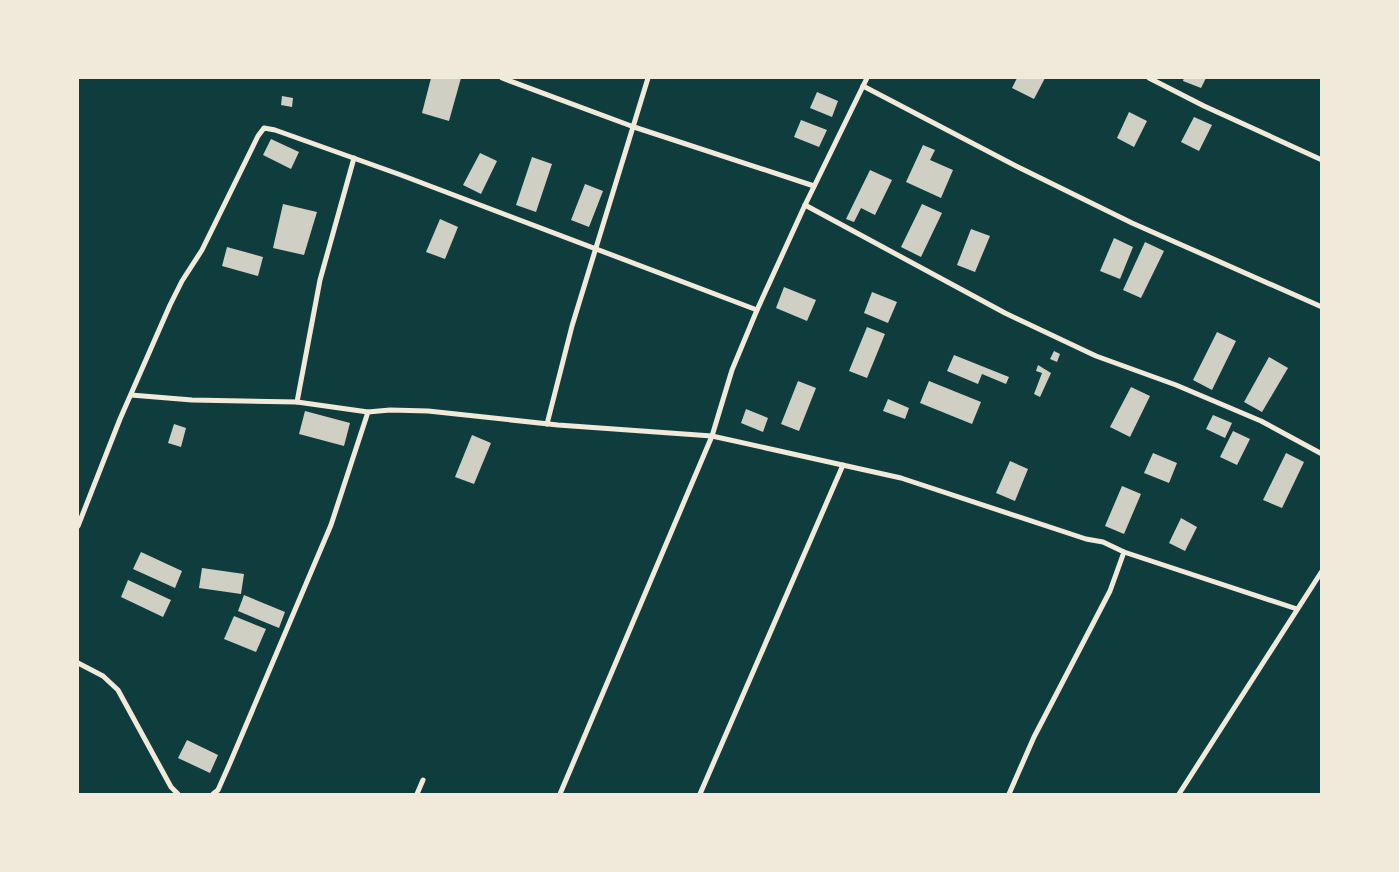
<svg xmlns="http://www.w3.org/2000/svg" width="1399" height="872" viewBox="0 0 1399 872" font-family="Mulish,sans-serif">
<rect width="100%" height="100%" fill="#0f3d3e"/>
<g fill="#cfcfc3">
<polygon points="431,78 461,78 449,121 422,113"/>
<polygon points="1017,78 1045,78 1034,99 1012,88"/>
<polygon points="1184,78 1206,78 1201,88 1183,81"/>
<polygon points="817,92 838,101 832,117 810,108"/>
<polygon points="282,96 293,98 292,107 281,105"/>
<polygon points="1129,112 1147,121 1134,147 1117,138"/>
<polygon points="1194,117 1212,125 1199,151 1181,142"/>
<polygon points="801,120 827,130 819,147 794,137"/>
<polygon points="271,139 299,152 291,169 263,155"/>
<polygon points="923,145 935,150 930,160 953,170 941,198 906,182"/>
<polygon points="480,153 497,161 481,194 463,185"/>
<polygon points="532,157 552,164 536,212 516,205"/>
<polygon points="870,170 892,180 875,215 861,208 854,222 846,219"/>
<polygon points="585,184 603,191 589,227 571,220"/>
<polygon points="283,204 317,212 304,255 273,248"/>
<polygon points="922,204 942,213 921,257 901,247"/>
<polygon points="440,219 458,227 445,259 426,252"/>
<polygon points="971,229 990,236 975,272 957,265"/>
<polygon points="1114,238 1133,247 1120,279 1100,271"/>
<polygon points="1145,242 1164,251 1141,298 1123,290"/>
<polygon points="227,247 263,257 258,276 222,266"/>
<polygon points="784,287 816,300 807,321 776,308"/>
<polygon points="872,292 897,302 888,323 864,313"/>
<polygon points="867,327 885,334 867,378 849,371"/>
<polygon points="1217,332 1236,341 1212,390 1193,380"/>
<polygon points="1054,351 1060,354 1057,362 1050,359"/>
<polygon points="954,355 1009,377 1006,384 982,374 978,384 947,371"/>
<polygon points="1269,357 1288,368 1262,412 1244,402"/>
<polygon points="1038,365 1051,373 1040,397 1034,394 1042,373 1036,371"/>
<polygon points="798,381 816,388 799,431 781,424"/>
<polygon points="929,381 981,402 972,424 920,403"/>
<polygon points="1131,387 1150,396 1130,437 1110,427"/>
<polygon points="888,399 909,408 905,419 883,411"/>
<polygon points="746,409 768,418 763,432 741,423"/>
<polygon points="305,411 350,423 344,446 299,434"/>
<polygon points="1213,415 1232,423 1225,438 1206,429"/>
<polygon points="174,424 186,428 181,447 168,443"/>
<polygon points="1233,431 1250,439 1237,465 1220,457"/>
<polygon points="472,435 491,443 474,484 455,477"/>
<polygon points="1153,453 1177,463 1169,483 1144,473"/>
<polygon points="1286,453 1304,462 1282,508 1263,500"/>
<polygon points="1010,461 1028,469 1015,501 996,493"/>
<polygon points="1122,486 1141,494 1124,534 1105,526"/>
<polygon points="1181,518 1197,527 1185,551 1169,543"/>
<polygon points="141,552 182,571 175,588 133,569"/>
<polygon points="202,568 244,574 241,594 199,588"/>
<polygon points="128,580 171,600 163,617 121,597"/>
<polygon points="244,595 285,612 279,628 238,611"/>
<polygon points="234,616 266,629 256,652 224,639"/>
<polygon points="187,740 218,755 210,773 178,758"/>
</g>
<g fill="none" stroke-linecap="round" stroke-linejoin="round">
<g stroke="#f1e9da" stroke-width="5">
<polyline points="502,78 634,127 814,186"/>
<polyline points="1149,78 1204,106 1322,160"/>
<polyline points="863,86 1018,167 1132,223 1322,307"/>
<polyline points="805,205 1005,313 1096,356 1176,385 1261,421 1322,454"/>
<polyline points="131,395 192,400 297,402 368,412"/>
<polyline points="297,402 320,280 354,158"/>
<polyline points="547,424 572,326 648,78"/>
<polyline points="78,526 120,419 170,305 182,281 202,250 258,136 264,128 275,130 401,175 757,310"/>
<polyline points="1124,552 1297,609"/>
<polyline points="78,663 103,676 118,690 171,787 178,794"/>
<polyline points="213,794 218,790 230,763 331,525 368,412 390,410 428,411 558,425 712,436 901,478 1086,539 1103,542 1124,552 1110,591 1034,737 1009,794"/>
<polyline points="417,794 423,780"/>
<polyline points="560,794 712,436 732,370 757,310 805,205 867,78"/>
<polyline points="700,794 843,465"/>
<polyline points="1179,794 1322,571"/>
</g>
</g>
<rect width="1399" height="872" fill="none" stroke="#f1e9da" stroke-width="158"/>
</svg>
